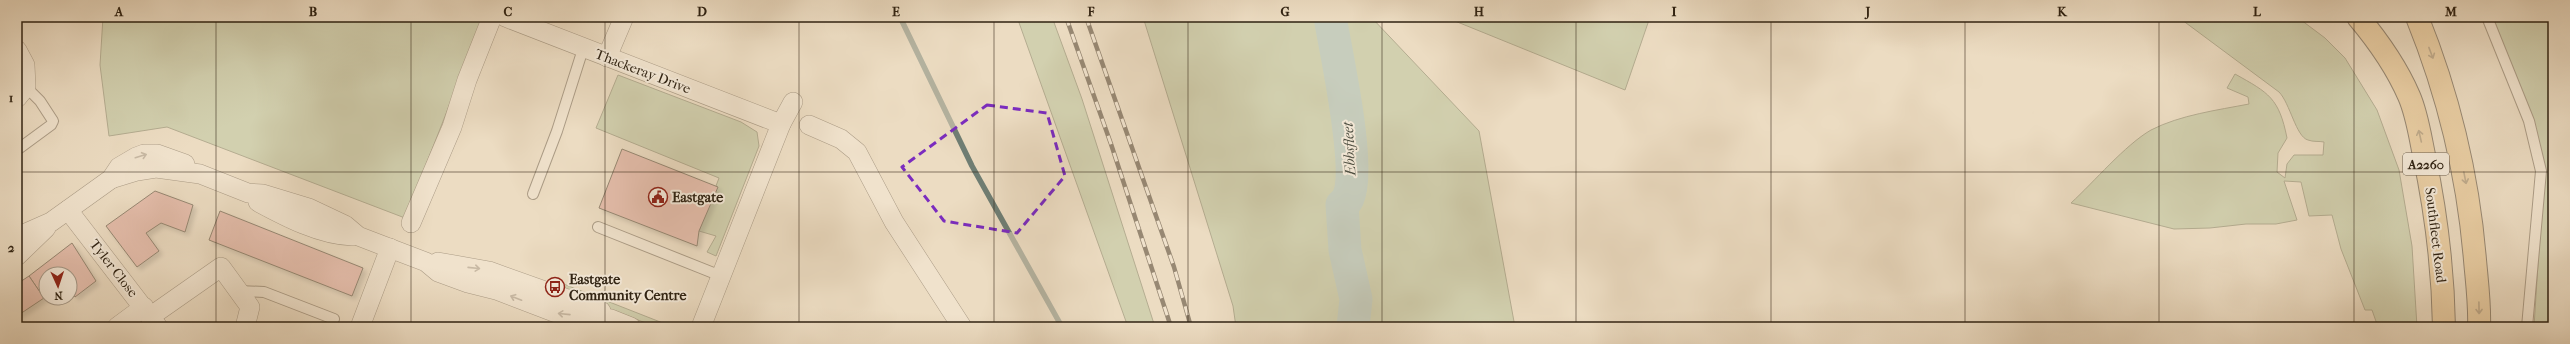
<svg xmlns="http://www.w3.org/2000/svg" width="2570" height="344" viewBox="0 0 2570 344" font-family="'IM FELL French Canon',serif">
<defs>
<filter id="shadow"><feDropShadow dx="3.5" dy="3.5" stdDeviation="2" flood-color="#0004"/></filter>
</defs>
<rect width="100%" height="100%" fill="#ecdcc2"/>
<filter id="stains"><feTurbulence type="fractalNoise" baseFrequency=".005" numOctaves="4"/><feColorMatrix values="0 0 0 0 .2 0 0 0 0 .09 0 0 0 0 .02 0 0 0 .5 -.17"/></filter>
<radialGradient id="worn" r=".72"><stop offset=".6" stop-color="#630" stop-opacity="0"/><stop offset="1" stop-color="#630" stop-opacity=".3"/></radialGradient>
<g fill="#b2c297" stroke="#707254">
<polygon points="103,17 469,17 482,22 405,218 167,127 109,136 100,65"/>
<polygon points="1017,17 1052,17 1082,99 1155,327 1128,327"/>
<polygon points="1143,17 1371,17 1479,131 1515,327 1236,327 1233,306"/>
<polygon points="1445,17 1650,17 1625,90"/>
<path d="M2178 17H2297L2325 38 2345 58 2377 110 2399 170 2412 246 2417 327H2378L2372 310H2365L2341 249 2332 215 2309 216 2301 182 2284 181 2297 220 2276 224H2246L2210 228 2174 229 2071 203C2094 182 2125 145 2151 130 2180 115 2218 110 2249 104L2248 97 2227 88 2235 74C2269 93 2279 98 2287 138L2278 153 2277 172 2285 178 2287 164 2294 155H2323L2324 142C2319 141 2313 142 2308 140 2296 137 2290 103 2279 92Z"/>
<polygon points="2493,17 2553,17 2553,327 2534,327 2540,232 2537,137"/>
<polygon points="618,75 741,122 757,132 759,146 716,256 707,252 716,236 699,231 719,178 596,128"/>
<polygon points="561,283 673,327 656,327 564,291 557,292"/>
</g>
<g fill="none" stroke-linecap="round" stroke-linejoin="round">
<polyline stroke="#6f7e74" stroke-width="5.5" points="900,17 972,166 1062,327"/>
<path stroke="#99bbb6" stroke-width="33" d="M1330 17C1336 53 1362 169 1348 198 1347 201 1344 203 1342 205L1345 250 1356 299 1353 327"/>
</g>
<g fill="#dc9a90" stroke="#2f2212" filter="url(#shadow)">
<polygon points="622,149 718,187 699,231 697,246 599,208"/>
<polygon points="155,191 193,205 185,232 161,223 146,233 159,251 137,267 106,226"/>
<polygon points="220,211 363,268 352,296 209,240"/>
<polygon points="72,243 96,281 75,297 70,289 70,274 46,274 46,297 44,298 29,276"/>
<polygon points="29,276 44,298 17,316 17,284"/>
<polygon points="17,318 23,327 17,327"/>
</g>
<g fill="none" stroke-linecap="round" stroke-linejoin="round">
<g stroke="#5e503e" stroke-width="12">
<g id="service">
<polyline points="2487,17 2529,121 2541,171 2527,327"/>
<polyline points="17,150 51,125 53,121 40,101 26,87"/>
<polyline points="533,194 557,131 583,49"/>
<polyline points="598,227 721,276"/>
<polyline points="238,291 264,292 334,319"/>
</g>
</g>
<g stroke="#5e503e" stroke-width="20">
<g id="minor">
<polyline points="505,17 781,124 701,327"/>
<polyline points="17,50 25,65 26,87 17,98"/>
<polyline points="607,57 624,17"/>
<polyline points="781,124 793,102"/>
<polyline points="809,125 841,139 857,152 894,222 962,327"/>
<polyline points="111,179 137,171 156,168 200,174 248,193 263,194 309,208 345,225 358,236 426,262 438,272 468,283 496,290 556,313 611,319 631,327"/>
<path d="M258 202C286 217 320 235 352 236"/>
<polyline points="68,210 158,327"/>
<polyline points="411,223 452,127 467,80 492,17"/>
<polyline points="17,237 51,222 111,179 119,167 136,157 144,154 157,154 185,164"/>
<polyline points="17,256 46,228"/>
<polyline points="438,262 489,271 601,311"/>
<polyline points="151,316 221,267 250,307 245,327"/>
<polyline points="117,327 144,307"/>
<polyline points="360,327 390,248"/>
</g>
</g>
<g stroke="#2f2212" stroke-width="24">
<g id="primary">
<path d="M2358 17C2379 42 2396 66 2409 96 2417 114 2420 136 2424 155 2436 212 2443 268 2444 327"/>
<path d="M2417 17C2449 96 2468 175 2475 260 2477 283 2480 305 2479 327"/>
</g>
</g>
<use href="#service" stroke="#f3e8d7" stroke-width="10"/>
<use href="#minor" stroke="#f3e8d7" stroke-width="19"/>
<use href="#primary" stroke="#e6be81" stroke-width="22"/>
<g stroke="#2f2212" stroke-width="4.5">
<g id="rail">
<polyline points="1066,17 1111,144 1171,327"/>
<polyline points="1086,17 1174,267 1191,327"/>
</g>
</g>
<use href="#rail" stroke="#f3e8d7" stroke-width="3" stroke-dasharray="9" stroke-linecap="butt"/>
</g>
<defs><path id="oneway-shaft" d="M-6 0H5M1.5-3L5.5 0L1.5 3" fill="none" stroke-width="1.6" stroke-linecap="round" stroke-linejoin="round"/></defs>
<g stroke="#8a704a">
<use href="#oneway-shaft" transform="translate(2431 53) rotate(69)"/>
<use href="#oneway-shaft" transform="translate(2420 136) rotate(-103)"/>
<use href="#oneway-shaft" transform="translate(2465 178) rotate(79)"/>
<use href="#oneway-shaft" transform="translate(2479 308) rotate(89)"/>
</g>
<g stroke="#9b8f7e">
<use href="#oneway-shaft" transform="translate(141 156) rotate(-17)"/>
<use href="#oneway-shaft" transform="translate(474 268) rotate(6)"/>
<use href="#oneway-shaft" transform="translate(516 298) rotate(-159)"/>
<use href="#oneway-shaft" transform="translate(564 314) rotate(-174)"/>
</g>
<path d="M0 0H2570V344H0ZM987 105 1047 113 1065 176 1017 233 944 221 902 167Z" fill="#ecdcc2" fill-opacity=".55" fill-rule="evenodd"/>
<path fill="none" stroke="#7b2cbf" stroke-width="3" stroke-dasharray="8 5" stroke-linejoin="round" d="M987 105 1047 113 1065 176 1017 233 944 221 902 167Z"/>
<path fill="none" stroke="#2f2212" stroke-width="1" stroke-opacity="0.55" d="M216 17V327M411 17V327M605 17V327M799 17V327M994 17V327M1188 17V327M1382 17V327M1576 17V327M1771 17V327M1965 17V327M2159 17V327M2354 17V327M17 172H2553"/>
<defs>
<g id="civic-ring" transform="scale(1)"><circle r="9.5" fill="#f3e8d7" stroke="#8f2418" stroke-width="1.5"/><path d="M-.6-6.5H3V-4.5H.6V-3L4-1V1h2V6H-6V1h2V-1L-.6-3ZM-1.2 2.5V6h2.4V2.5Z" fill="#8f2418"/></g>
<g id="bus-ring" transform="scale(1)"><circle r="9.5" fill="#f3e8d7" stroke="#8f2418" stroke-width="1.5"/><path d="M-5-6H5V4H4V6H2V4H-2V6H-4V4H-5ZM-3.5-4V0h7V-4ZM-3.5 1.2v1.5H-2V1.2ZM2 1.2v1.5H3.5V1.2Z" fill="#8f2418"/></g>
</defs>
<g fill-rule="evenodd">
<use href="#civic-ring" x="658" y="197"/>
<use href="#bus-ring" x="555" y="287"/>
</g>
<g text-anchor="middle" stroke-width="4" stroke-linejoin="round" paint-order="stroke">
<rect fill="#f3e8d7" stroke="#6a5d4d" stroke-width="1" x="2403" y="153" width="46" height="22" rx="3"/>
<g font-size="13" font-weight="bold" fill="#2f2212">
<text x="2426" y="169">A2260</text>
</g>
<g font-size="14" fill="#2f2212" stroke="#f3e8d7">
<text transform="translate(643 71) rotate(21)" y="5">Thackeray Drive</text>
<text transform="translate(2436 235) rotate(83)" y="5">Southfleet Road</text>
<text transform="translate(114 268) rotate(52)" y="5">Tyler Close</text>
</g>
<g font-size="14" font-weight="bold" fill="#2f2212" stroke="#f3e8d7" text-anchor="start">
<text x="672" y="202">Eastgate</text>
<text x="569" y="284">Eastgate<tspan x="569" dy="16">Community Centre</tspan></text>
</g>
<g font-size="15" font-style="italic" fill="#4f5043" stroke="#f3e8d7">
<text transform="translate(1349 149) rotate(-93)" y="5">Ebbsfleet</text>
</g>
</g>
<rect width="2570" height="344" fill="none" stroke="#ecdcc2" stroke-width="44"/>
<g transform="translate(58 286) rotate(177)"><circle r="19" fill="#f3e8d7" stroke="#a59988"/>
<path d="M0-3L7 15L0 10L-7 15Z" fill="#8f2418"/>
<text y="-6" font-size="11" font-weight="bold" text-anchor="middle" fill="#2f2212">N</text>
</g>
<rect x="22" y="22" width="2526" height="300" fill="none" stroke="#2f2212" stroke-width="1.5"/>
<g font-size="13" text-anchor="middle" font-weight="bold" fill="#2f2212">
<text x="119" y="16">A</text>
<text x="313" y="16">B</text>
<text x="508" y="16">C</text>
<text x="702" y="16">D</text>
<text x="896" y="16">E</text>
<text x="1091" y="16">F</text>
<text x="1285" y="16">G</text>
<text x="1479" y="16">H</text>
<text x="1674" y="16">I</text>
<text x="1868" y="16">J</text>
<text x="2062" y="16">K</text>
<text x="2257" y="16">L</text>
<text x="2451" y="16">M</text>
<text x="11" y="102">1</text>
<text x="11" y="252">2</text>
</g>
<rect width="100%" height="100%" filter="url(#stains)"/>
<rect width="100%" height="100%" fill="url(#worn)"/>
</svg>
